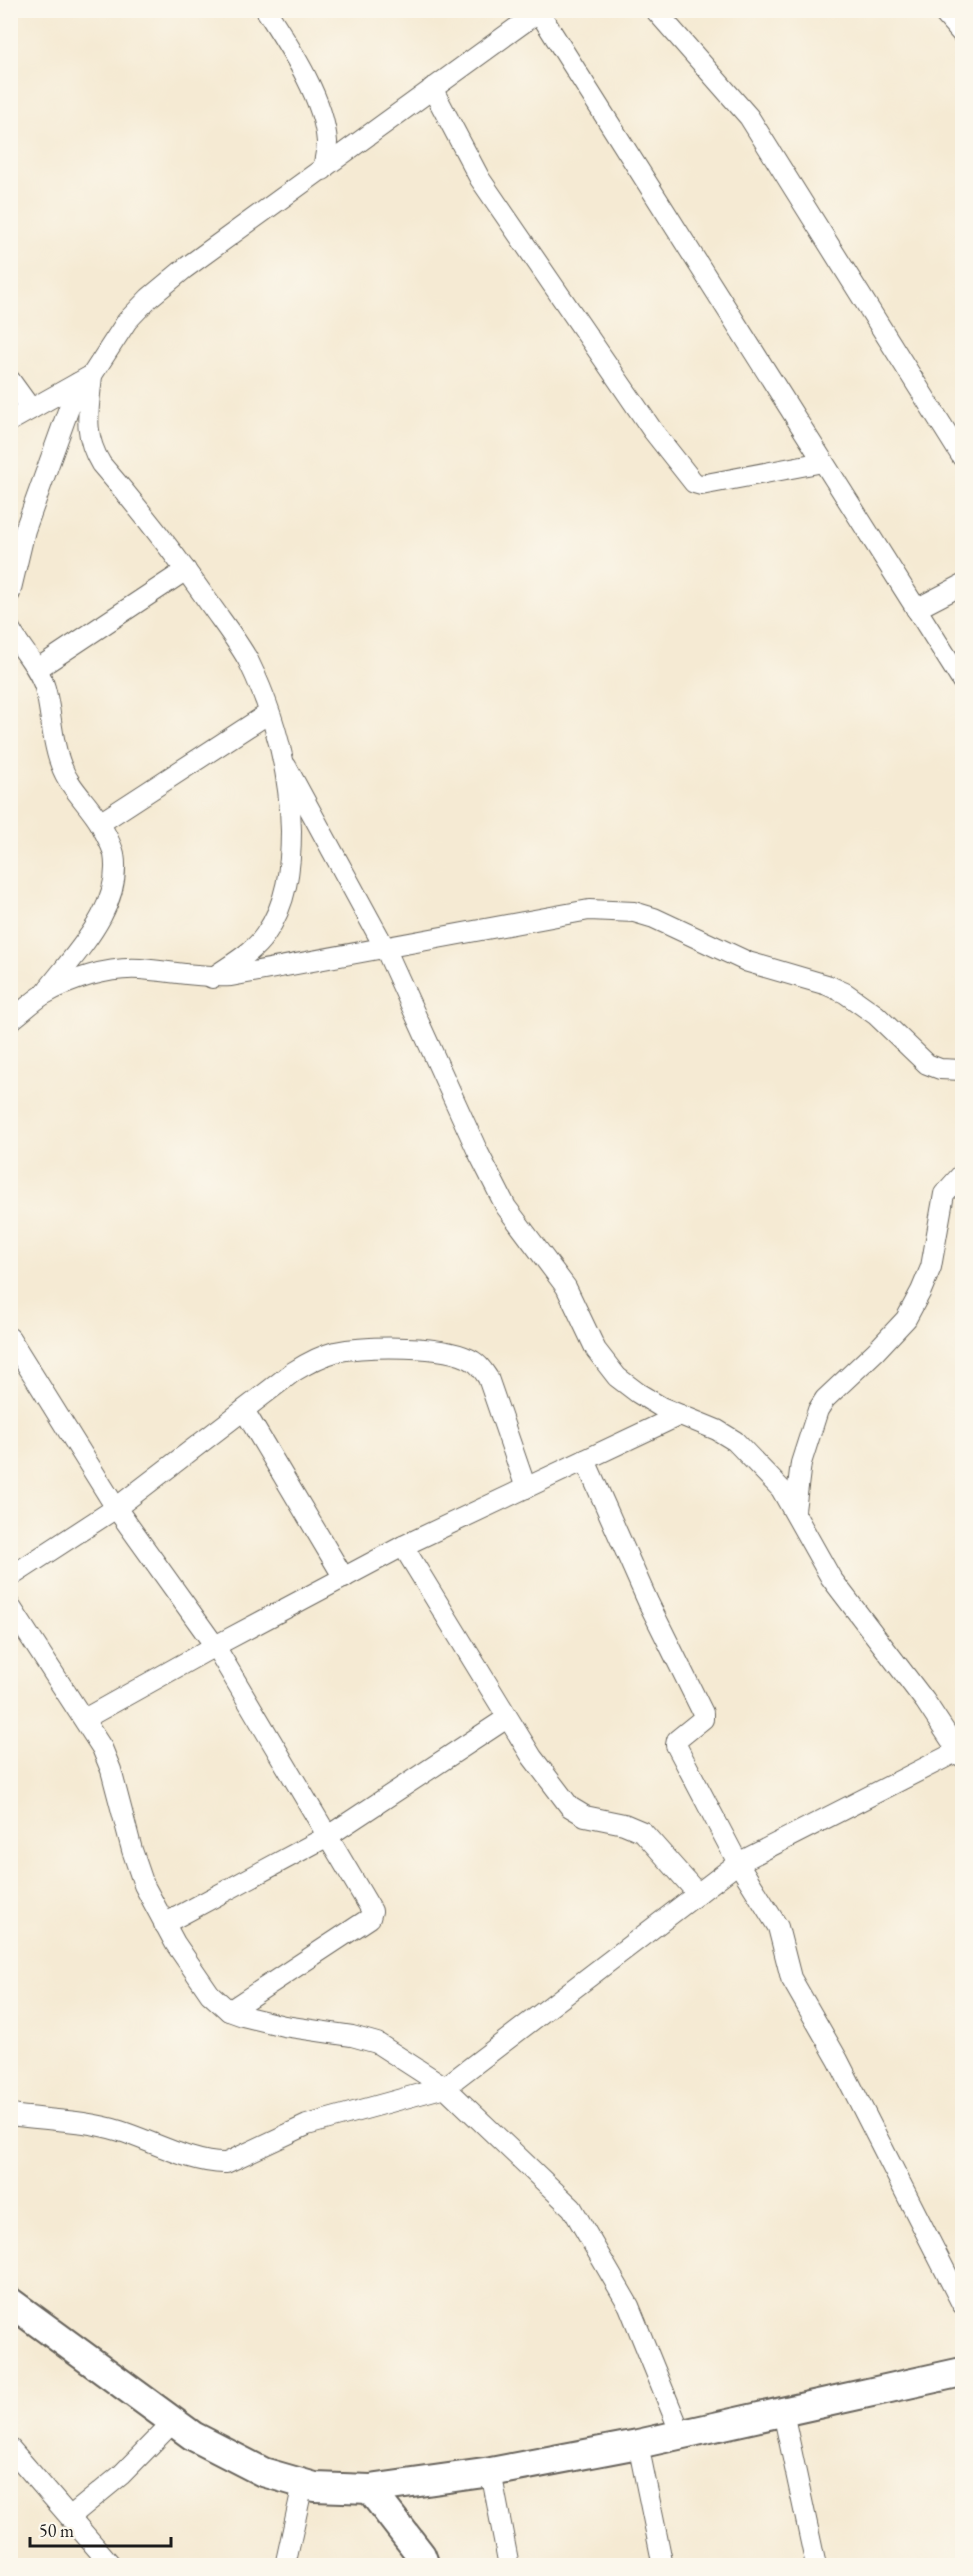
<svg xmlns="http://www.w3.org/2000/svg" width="973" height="2576" viewBox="0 0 973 2576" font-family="'EB Garamond',serif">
<rect width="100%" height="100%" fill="#fbf7ec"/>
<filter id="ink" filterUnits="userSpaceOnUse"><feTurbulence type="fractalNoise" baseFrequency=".0167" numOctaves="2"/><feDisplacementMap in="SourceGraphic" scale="12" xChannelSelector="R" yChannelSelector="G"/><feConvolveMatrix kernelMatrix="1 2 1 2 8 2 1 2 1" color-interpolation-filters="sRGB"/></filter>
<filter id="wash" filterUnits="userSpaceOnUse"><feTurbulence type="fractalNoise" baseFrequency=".008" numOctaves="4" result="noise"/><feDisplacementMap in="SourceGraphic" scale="24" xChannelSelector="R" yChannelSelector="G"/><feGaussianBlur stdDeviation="1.35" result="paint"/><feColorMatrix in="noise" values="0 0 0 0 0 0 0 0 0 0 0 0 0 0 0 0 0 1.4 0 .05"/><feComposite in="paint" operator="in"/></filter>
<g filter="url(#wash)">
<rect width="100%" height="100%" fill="#f5ead3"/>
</g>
<g filter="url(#ink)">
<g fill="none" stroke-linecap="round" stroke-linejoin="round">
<g stroke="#68645c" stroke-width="22">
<g id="street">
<path d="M266 10C289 46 324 98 327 142 327 151 324 161 323 170"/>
<polyline points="655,10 749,117 962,457"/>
<polyline points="941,10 962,34"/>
<polyline points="539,12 962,681"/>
<polyline points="432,88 480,179 653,431 694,483 701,485 823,462"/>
<path d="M92 375C89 409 82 433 101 464 141 510 177 557 212 607 224 624 238 642 248 660 274 713 290 772 291 831 291 867 287 904 265 935 253 953 230 965 212 978"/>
<polyline points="10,380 31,409"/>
<polyline points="10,421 92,375 127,321 149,298 184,269 541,10"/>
<polyline points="10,593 25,530 78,383"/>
<polyline points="916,609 962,585"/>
<path d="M10 629C21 649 39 667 45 688 52 713 51 740 61 765 69 788 89 804 101 825 105 834 112 845 114 854 123 908 75 953 45 993"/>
<polyline points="37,669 186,570"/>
<polyline points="286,766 385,948 477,1150 506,1207 566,1287 596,1350 617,1377 638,1393 661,1407 717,1430 735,1441 781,1489 831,1578 925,1701 962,1757"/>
<polyline points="100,823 269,713"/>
<path d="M10 1021C21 1013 32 1002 43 995 71 979 108 967 140 969 170 971 200 978 231 976L589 910 634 912 654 918 748 962 827 985 845 993 876 1015 927 1064 940 1069 962 1070"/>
<polyline points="10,1338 116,1508 215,1646 372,1911 370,1918 229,2011"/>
<polyline points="244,1410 344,1578"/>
<polyline points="585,1460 649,1604 703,1713 703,1719 677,1740 676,1745 738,1863 778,1927 791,1978 838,2060 962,2304"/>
<polyline points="795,1510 801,1463 818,1410 825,1399 876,1351 906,1319 921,1291 931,1267 944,1194 962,1174"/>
<polyline points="403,1546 532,1757 570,1807 585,1816 624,1824 643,1832 698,1894"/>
<path d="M10 1577 116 1508 293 1372C306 1364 320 1356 335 1352 366 1346 447 1344 473 1361 480 1365 484 1372 488 1378L526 1488"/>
<polyline points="10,1606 102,1748 111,1770 132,1850 144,1885 175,1943 210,1994 229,2011 243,2016 284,2026 352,2036 377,2043 445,2087 572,2208 629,2306 681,2434"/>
<polyline points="84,1719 215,1646 403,1546 680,1415"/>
<polyline points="164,1924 328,1836 507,1718"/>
<path d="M10 2115C47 2120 85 2120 120 2131 152 2141 193 2164 226 2163L307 2125 445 2087 738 1863 958 1751"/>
<polyline points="783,2412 816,2566"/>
<polyline points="638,2444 663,2566"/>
<polyline points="10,2448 112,2566"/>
<polyline points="491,2472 509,2566"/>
<polyline points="71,2516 121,2475 173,2422"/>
<polyline points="285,2566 303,2484"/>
</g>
</g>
<g stroke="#68645c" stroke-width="32">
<g id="secondary">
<polyline points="10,2302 193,2436 263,2472 315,2487 370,2489 491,2472 638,2444 962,2372"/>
<polyline points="370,2489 421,2555 425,2566"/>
</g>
</g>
<use href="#street" stroke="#fff" stroke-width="20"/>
<use href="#secondary" stroke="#fff" stroke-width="28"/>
</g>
</g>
<rect width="973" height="2576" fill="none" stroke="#fbf7ec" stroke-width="36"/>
<path d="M30 2537v9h141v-9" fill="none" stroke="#1c1c1c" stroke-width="3"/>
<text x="39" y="2537" font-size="18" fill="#1c1c1c" stroke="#fbf7ec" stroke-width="4.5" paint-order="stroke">50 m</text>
</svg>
